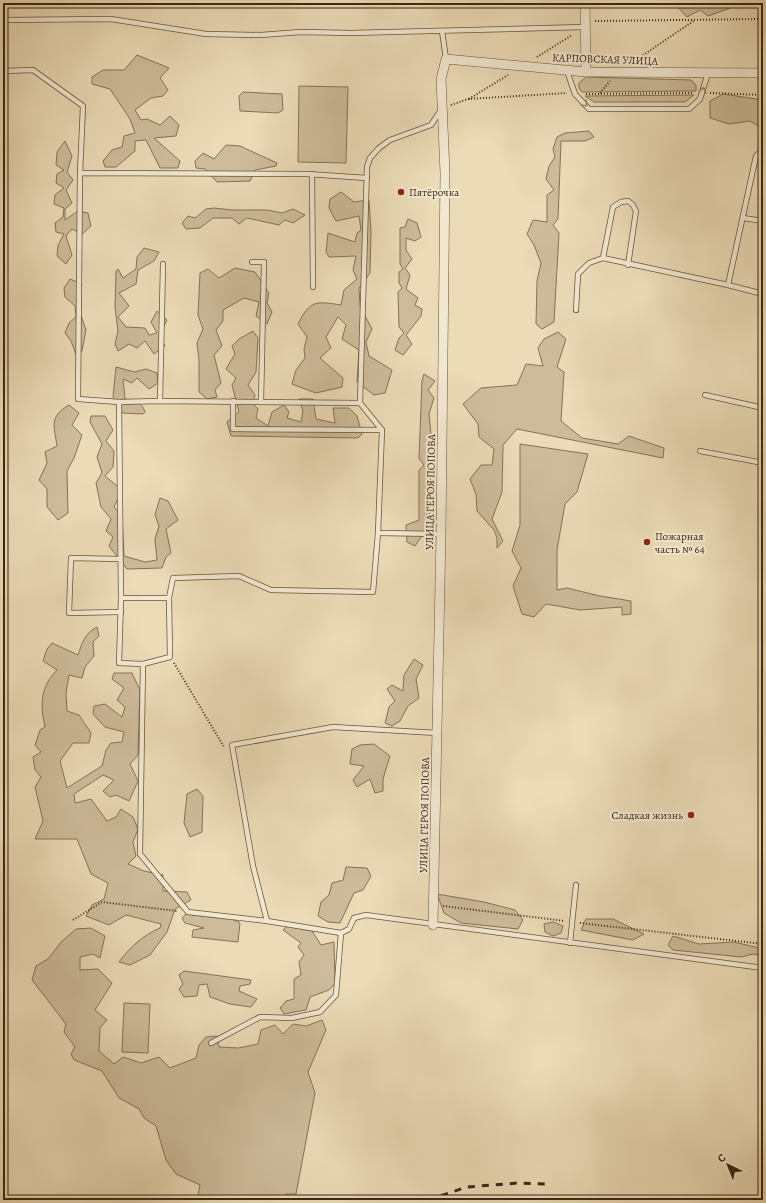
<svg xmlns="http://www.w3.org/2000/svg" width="766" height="1203" viewBox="0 0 766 1203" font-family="Alegreya,serif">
<rect width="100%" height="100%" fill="#ebdbb7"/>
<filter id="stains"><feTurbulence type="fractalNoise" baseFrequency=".005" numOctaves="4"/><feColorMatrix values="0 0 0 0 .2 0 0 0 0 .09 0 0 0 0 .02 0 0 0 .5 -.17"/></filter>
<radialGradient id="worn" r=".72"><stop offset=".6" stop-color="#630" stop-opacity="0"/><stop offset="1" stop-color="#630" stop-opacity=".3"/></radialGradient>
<g fill="#cdbc9b" stroke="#847257">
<polygon points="674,3 739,3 736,6 708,16 700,10 687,17"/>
<polygon points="137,55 169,68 160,78 168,90 163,96 151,98 135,110 141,120 147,119 160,125 170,116 179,125 176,136 154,138 180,161 178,168 160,168 146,140 135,141 135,151 116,167 105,167 103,161 112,150 122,147 124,136 135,133 130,119 110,89 92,84 92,77 103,70 124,70"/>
<polygon points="586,77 691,80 696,85 696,91 582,92 579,88 579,83"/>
<polygon points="299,86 348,87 346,163 298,162"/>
<polygon points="243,92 282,94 283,110 278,113 240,111 239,96"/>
<polygon points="723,94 763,100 763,129 750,121 729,124 710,118 710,101"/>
<polygon points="694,95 685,102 594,102 585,96"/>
<polygon points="589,131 594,137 585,141 561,141 558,219 553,225 559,233 554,322 542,329 536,324 537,281 541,263 534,245 527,234 533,220 547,222 547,195 554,190 546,179 549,166 555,157 553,149 557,137 565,133"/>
<polygon points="65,141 72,156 67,172 73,180 66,190 72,203 65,209 65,220 78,211 88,213 91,226 82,234 72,229 66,236 72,255 66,264 57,256 58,245 64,234 56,232 55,223 63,217 64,208 54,204 55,195 64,188 56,183 57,174 64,170 56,165 57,152"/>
<polygon points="226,145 240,146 277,163 276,166 255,170 250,181 217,182 205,169 196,168 195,161 203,153 214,159"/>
<path d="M341 192 354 202 369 200 371 232 370 273 359 288 360 306 372 329 366 342 369 356 392 370 385 393 374 395 357 382 359 350 342 339 346 325 338 317 326 337 331 348 320 358 343 378 342 387 316 393 292 384 296 370 305 358 304 349 307 337 298 324C310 300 316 301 341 305L344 290 357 279 353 270 356 256 329 257 326 252 328 233 355 242 357 233 361 230 359 216 336 221 329 208 330 199Z"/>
<polygon points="214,208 232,210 268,210 282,213 293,209 305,215 293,223 285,220 279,225 247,218 239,224 232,218 213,218 200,228 186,229 182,223 188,216 195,218 206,209"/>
<polygon points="408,219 417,223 421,237 415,241 406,238 406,250 412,259 405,268 410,275 406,289 418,298 415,305 422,309 421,316 406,335 412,344 403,355 395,350 399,338 404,333 399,327 398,292 402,288 399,283 399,272 403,269 400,264 400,228 405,227"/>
<polygon points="144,248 159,252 154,261 138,270 136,284 119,293 129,306 118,317 126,327 145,328 149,335 157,333 151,322 157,311 167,320 159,336 165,346 154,354 145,341 137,348 129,344 118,351 115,344 118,331 115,307 116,271 118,269 123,278 136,269 137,257"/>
<polygon points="235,268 255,272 269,293 267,303 272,312 267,324 256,316 259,302 244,298 223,310 223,321 216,330 222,346 214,355 221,383 215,390 217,397 207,399 199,392 199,360 197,343 203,329 198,315 200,273 208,269 219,278"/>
<polygon points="70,279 82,284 78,307 86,330 82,351 77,357 71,341 65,333 69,323 76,317 75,306 65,297 64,288"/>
<polygon points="253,331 258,338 256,372 248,385 255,395 253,404 258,409 256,418 268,426 272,412 284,405 289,412 287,418 301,422 303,411 299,399 313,399 316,419 335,423 333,408 349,408 357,416 362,434 358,438 231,436 227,422 239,412 232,385 236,378 226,369 235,354 232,346 239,339"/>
<polygon points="558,332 566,339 557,367 564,372 561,421 582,438 618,444 629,436 664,448 663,458 517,429 503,445 502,492 492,519 503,541 497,548 497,538 494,530 477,511 476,494 470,479 481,465 492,465 494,449 479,437 478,424 463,404 481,388 517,385 526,364 543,366 538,348 544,339"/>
<path d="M116 367 134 372 146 369 157 373 158 383 149 389 137 378 132 383 123 379 125 399C134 400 142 402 145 412L143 414 123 413 113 397Z"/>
<polygon points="424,374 435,381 428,390 434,398 429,414 433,455 427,466 433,487 428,497 430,524 415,546 407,542 406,525 419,520 419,470 424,465 419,459 422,381"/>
<path d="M69 405 79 413 72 425 82 435 74 458 67 471 68 513 58 520 47 507V489L39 480 47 463 45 452 57 446C54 425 49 417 69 405Z"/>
<polygon points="91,416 105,416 113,430 106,441 114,451 113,467 105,476 122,490 114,507 122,517 124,556 145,562 157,560 155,539 159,526 155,515 160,498 168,501 178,520 166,529 171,553 166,557 162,568 127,569 109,546 113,537 106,531 111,519 101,507 96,483 102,473 97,457 102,444 90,422"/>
<polygon points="520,444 588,454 577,492 565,504 557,550 557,590 567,588 600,596 631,601 631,614 622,615 622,607 580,610 546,604 534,617 522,614 513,586 521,568 512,551 520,525"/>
<path d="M97 627 99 636 93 642 94 656 85 667 82 678 69 675 66 693 67 711 79 715 91 733 89 743H73L60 761 67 788 102 766 106 750 111 743 122 742 124 732 105 727 93 714 94 706 105 704 122 717 125 707 117 700 124 688 112 679 114 673H132L140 690 138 755 130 764 138 781 129 801 116 795 110 797 103 791 114 780 103 775 74 794 75 803 91 799 107 821 116 817 121 809 133 817 138 829 133 842 136 856 128 864 144 871 163 875V891L187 892 191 900 175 909 167 932 150 955 130 965 119 962C131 946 142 936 160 928L161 924 126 915 109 925 86 916 92 905 104 899 108 883 91 874 77 839H35L43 821 35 787 41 777 35 770 33 757 41 752 35 745 40 730 45 727C40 705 40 687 57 670L43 661 47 649 52 643 78 655C82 643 85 633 97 627Z"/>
<polygon points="414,659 423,665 416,679 419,698 408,706 400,721 392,726 385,723 389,707 395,701 387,689 392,685 403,691 404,675"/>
<polygon points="374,744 390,756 383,779 383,791 375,793 370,779 357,787 353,780 364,766 350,764 352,749 360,745"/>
<polygon points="197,789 203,796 202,832 190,837 184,823 187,794"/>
<polygon points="346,867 367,868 371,876 363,890 354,893 340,923 328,922 318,916 321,902 329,895 332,883 343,880"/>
<polygon points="437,894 484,902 515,910 523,920 518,929 461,923 444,913"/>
<polygon points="186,914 218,918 224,915 240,923 238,942 192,937 193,930 204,928 185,923 182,918"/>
<polygon points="586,919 613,919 644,934 633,940 581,930"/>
<polygon points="553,922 563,926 561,933 553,936 545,932 544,924"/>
<polygon points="287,926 312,931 321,945 334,942 335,983 329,990 310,997 306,1010 284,1014 280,1008 286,1001 294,999 294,979 301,975 299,962 304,955 298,947 301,943 283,930"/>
<polygon points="91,928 105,936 100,958 93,954 80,957 80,970 98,969 112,983 95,1010 107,1020 100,1028 99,1051 114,1064 123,1057 141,1063 159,1057 170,1068 196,1058 199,1045 206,1037 217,1036 219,1047 238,1048 258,1044 261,1030 275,1025 283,1034 293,1024 306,1026 322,1020 326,1030 308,1072 315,1093 296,1194 286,1194 283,1200 197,1200 200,1185 176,1174 166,1160 156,1126 144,1118 139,1109 119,1098 102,1071 74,1060 71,1054 75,1047 64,1032 66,1024 32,980 36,966 48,959 61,942 76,929"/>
<polygon points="673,936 699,944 734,942 763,949 763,956 753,954 741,957 673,950 668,945"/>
<polygon points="184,971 251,980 250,984 240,986 239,991 257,999 251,1007 230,1004 210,997 207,984 199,985 197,996 184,997 179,989 183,984 179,975"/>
<polygon points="124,1003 150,1004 148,1053 122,1052"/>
</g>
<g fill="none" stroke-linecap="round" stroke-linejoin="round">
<g stroke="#67543c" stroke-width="6">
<g id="lane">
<polyline points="3,20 111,19 206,34 261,35 301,32 351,33 584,27"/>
<polyline points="442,31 446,59"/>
<polyline points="3,71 33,70 83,106 80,173"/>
<polyline points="567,71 575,94 589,109 689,109 700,99 708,73"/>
<polyline points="441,110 431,125 390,140 379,148 370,158 367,167 360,403 382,430 378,533 441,534"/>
<polyline points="312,174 313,287"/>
<polyline points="743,218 763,221"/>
<polyline points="603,258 613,207 621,202 628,201 633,205 636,211 628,265"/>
<polyline points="252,262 264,262 261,402"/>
<polyline points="728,285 756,156 763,149"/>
<polyline points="576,310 578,274 589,263 603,258 728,285 763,294"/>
<polyline points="705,395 763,408"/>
<polyline points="160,401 163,264"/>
<polyline points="233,401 233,429 382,430"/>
<polyline points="119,402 121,598 119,663 143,664 170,657 169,598 173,578 239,576 271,590 373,592 378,533"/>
<polyline points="360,403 160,401 119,402 78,399 80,173 307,174 367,178"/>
<polyline points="700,451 763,463"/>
<polyline points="120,559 71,558 69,613 121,612"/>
<polyline points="121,598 169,598"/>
<polyline points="143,664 140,854 188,912 267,921 341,933"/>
<polyline points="267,921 253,866 232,745 333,727 437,733"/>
<polyline points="570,943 576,885"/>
<polyline points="211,1043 260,1017 292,1018 320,1012 336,995 341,933 349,929 354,918 366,915 763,968"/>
</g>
</g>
<g stroke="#67543c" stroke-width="10">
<g id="street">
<polyline points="585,3 586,72"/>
<polyline points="433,925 441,534 445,173 441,79 446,59 586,72 763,73"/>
</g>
</g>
<g stroke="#3b2713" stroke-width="2" stroke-dasharray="1 2" stroke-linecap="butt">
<polyline points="595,21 763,19"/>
<polyline points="537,57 572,35"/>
<polyline points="633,62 695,20"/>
<polyline points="600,93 610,81"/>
<polyline points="710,93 763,95"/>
<polyline points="586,94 693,93"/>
<polyline points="469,99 508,75"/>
<polyline points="451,105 468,99 567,93"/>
<polyline points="174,663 224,747"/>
<polyline points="443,906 565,921"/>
<polyline points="73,920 102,902 177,911"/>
<polyline points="580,923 763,944"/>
</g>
<use href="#lane" stroke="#f2e8d0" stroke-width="4.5"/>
<use href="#street" stroke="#f2e8d0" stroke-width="9"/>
<polyline stroke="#3b2713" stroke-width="3" stroke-dasharray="7 7" stroke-linecap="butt" points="428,1200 467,1187 518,1183 547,1184"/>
</g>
<defs><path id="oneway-chevron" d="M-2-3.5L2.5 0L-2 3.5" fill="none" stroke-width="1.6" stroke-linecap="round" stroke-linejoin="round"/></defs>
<g stroke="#968872">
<use href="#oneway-chevron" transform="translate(703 90) rotate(-73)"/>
<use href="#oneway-chevron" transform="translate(585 104) rotate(43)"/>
</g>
<g fill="#8f2418" stroke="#f2e8d0" stroke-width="1.5">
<circle cx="401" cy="192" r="4"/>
<circle cx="647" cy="542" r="4"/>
<circle cx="691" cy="815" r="4"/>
</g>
<g text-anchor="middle" stroke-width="4" stroke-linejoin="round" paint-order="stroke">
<g font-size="11" fill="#3b2713" stroke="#f2e8d0">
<text transform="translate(605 59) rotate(2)" y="4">КАРПОВСКАЯ УЛИЦА</text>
<text transform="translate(430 492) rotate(-89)" y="4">УЛИЦА ГЕРОЯ ПОПОВА</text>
<text transform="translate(424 815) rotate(-89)" y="4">УЛИЦА ГЕРОЯ ПОПОВА</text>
</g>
<g font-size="11" fill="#3b2713" stroke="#f2e8d0" text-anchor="start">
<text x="409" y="196">Пятёрочка</text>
<text x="655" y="540">Пожарная<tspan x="655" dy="13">часть № 64</tspan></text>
<text x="683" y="819" text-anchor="end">Сладкая жизнь</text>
</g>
</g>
<rect width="766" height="1203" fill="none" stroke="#ebdbb7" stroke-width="16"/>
<rect x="4" y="4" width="758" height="1195" fill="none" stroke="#3b2713" stroke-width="2"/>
<rect x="8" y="8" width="750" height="1187" fill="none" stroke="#3b2713"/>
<g transform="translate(728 1165) rotate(317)" stroke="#f2e8d0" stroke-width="3" paint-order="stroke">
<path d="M0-3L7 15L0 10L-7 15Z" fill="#3b2713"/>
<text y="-6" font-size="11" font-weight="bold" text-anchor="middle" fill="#3b2713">С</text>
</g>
<rect width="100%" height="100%" filter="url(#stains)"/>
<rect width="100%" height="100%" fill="url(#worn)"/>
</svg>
